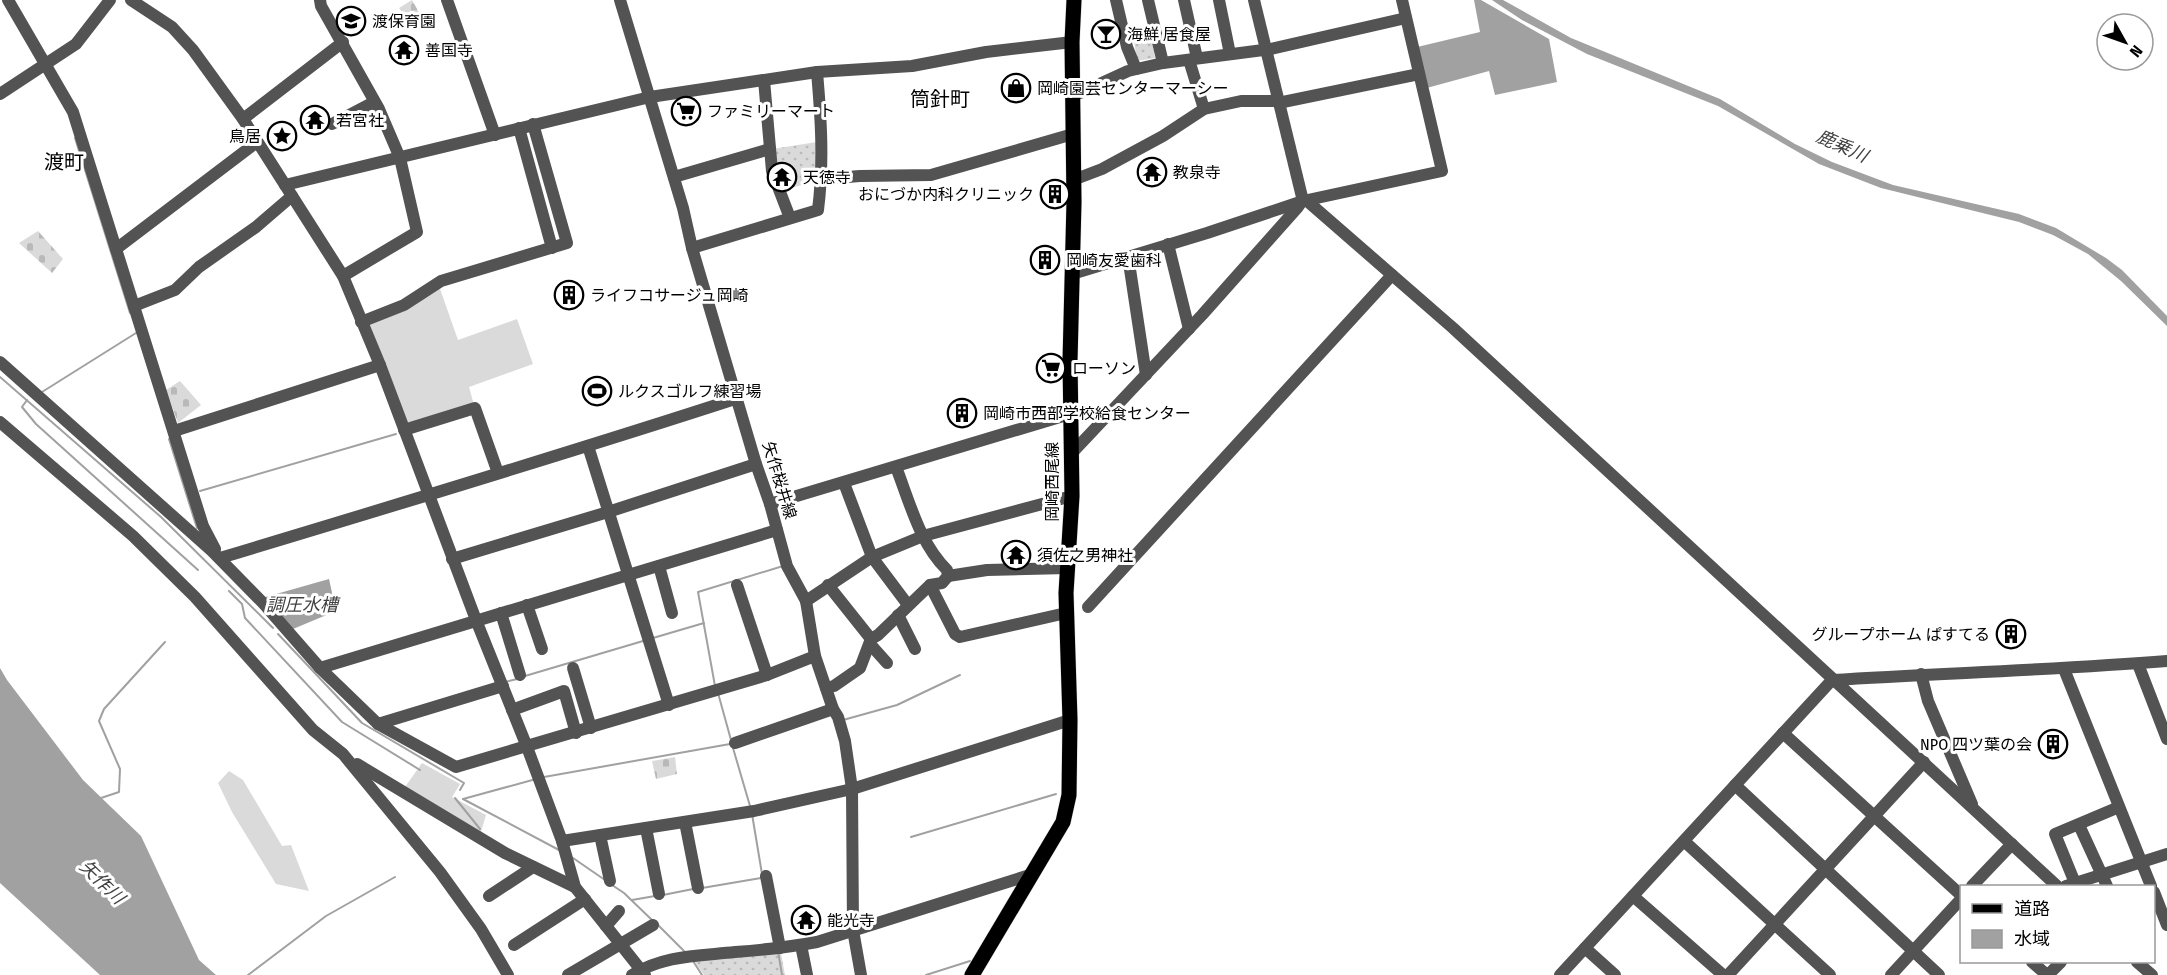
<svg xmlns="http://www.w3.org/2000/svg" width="2167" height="975" viewBox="0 0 2167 975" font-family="'Fira Sans Condensed','Noto Sans JP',sans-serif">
<defs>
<pattern id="cemetery-stones" width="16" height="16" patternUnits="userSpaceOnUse" patternTransform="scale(1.5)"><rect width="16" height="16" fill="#dadada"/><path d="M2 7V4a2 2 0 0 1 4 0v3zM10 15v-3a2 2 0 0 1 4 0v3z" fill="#b9b9b9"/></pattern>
<pattern id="park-dots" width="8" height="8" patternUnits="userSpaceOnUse" patternTransform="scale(1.5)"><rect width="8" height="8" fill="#dadada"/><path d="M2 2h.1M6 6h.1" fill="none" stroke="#b9b9b9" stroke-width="1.8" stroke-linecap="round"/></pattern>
</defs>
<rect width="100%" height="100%" fill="#fff"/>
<g fill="#dadada">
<polygon points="439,286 458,340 517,319 533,364 469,387 474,405 406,425 368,325"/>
<polygon points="422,763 460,784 452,797 486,815 480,835 405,787"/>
<polygon points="229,771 243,780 282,846 291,845 309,891 276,884 232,812 218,783"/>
</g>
<g fill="url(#cemetery-stones)">
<polygon points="412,0 421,16 410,23 399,8"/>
<polygon points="38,231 63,259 52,273 19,243"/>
<polygon points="180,381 201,405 178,423 166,390"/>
<polygon points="675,757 677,774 656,779 652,761"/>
</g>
<g fill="url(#park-dots)">
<polygon points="1151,36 1155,58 1137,61 1134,41"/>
<polygon points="817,142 819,180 781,191 772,149"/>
<polygon points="780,948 785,975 704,975 691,956"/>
</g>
<g fill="#a1a1a1">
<polygon points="1474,0 1481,0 1549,39 1557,82 1495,95 1489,71 1423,89 1413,48 1480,32"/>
<polygon points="1492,0 1503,0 1571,38 1720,99 1795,144 1832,162 1893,185 2019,214 2056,228 2106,258 2122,270 2167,316 2167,326 2121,281 2088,254 2053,235 2019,222 1881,188 1819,164 1718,106 1587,54 1522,20"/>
<polygon points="329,579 336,611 293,629 262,598"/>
<polygon points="0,668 7,680 83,780 141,836 199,960 216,975 100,975 0,883"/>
</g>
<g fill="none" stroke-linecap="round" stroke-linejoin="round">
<g stroke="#a1a1a1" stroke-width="2">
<polyline points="75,138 130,313"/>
<polyline points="0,377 161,517 273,628"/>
<polyline points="42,392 136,333"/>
<polyline points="27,400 22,407 36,424 198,570"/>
<polyline points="169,439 197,528"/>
<polyline points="200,491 396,434"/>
<polyline points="229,591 242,604 245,618 342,722 420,770"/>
<polyline points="278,634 362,723 464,783 460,790"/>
<polyline points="653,638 704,623"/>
<polyline points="525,676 643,641"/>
<polyline points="505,682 517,679"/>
<polyline points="715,686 698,592 783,566"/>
<polyline points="718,693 731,740"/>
<polyline points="843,720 897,705 960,675"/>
<polyline points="733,748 750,806"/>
<polyline points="544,777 730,744"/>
<polyline points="101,798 119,792 120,769 99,721 104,709 165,642"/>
<polyline points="455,798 480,829"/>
<polyline points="463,799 559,850"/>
<polyline points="463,799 536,779"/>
<polyline points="752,814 762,874"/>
<polyline points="911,837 1056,794"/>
<polyline points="573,858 605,880"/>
<polyline points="612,885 624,893 653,921"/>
<polyline points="702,888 761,878"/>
<polyline points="663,895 693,889"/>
<polyline points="632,900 655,896"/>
<polyline points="657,924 685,952"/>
<polyline points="778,951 782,975"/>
<polyline points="693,961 702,975"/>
<polyline points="248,975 326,916 395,877"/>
<polyline points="926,975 970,961"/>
</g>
<g stroke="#dbdbdb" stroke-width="16">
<polyline id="major" points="972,975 1063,822 1069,795 1070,720 1066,593 1072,496 1070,361 1074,202 1072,42 1074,0"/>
</g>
<g stroke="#535353" stroke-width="12">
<polyline points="8,0 73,112 203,526 215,549"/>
<polyline points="131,0 172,27 193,50 243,119 343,276 380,365 476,620 527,747 562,841 575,887 645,975"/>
<polyline points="320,0 321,6 379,109 400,158 417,232 343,276"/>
<polyline points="447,0 495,135"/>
<polyline points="620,0 683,208 692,248 756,464 770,504 787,566 806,601 815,656 833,709 838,717 845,741 852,789 853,930 861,975"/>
<polyline points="1116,0 1127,47 1136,69"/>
<polyline points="1148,0 1163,63"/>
<polyline points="1184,0 1197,58"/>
<polyline points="1219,0 1230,54"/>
<polyline points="1254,0 1303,201"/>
<polyline points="1189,60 1204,109"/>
<polyline points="764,80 772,171 790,218"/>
<polyline points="0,94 76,44 110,0"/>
<polyline points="1073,94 1080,93 1128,71 1163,63 1271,49 1406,18"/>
<polyline points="243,119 343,42"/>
<polyline points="332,124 374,102"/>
<polyline points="519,128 552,248"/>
<polyline points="674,177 770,149"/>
<polyline points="1074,178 1081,177 1102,169 1163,136 1204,109 1241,101 1279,101 1283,102 1419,74"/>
<polyline points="822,179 860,176 931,175 1073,134"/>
<polyline points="285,185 650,97 817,72 912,66 986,52 1072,42"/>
<polyline points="1306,200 1453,328 2057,886"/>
<polyline points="1168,244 1189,329"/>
<path d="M692 248 818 210C824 163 821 118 817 72"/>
<polyline points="116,249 257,142"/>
<polyline points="1128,256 1146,375"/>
<polyline points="1072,274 1207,233 1303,201 1442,171 1402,0"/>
<polyline points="134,306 175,290 199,267 256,227 292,196"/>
<polyline points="361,322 404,305 441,281 567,243 533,124"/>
<polyline points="0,362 212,551 264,604 320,668 378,724 456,767 767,675 815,656"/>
<polyline points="0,422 133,536 195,597 313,730 343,754 440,872 481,929 508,975"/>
<polyline points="404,430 475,408 498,473"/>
<polyline points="174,431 380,365"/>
<polyline points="588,446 669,705"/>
<polyline points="1071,454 1202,315 1298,207 1302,201"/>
<path d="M896 467C910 503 920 544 947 570L948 576 942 583 930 585 955 634 960 637 1066 613"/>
<polyline points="844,483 872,557 908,605"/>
<polyline points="770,504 1070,414"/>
<path d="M220 558C393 506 566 454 738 398"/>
<polyline points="452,559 608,512 756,464"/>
<polyline points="659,566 672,613"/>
<polyline points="948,576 987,570 1067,568"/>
<polyline points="737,585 767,675"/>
<polyline points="828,585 871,639 878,635 930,585"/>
<polyline points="806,601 872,557 923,536 1072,496"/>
<polyline points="527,605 542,649"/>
<polyline points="1088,607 1392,275"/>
<polyline points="501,613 520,675"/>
<polyline points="898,615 915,649"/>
<polyline points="870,644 887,663"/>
<polyline points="2138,664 2167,739"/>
<polyline points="320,668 777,530"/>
<polyline points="573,668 591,728"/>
<polyline points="2064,669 2151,886"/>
<polyline points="1921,674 1928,701 1972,804"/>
<polyline points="826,688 834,686 860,668 871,639"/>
<polyline points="512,710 564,691 576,733"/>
<polyline points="378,724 503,686"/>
<polyline points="1783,733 1962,896"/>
<polyline points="735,743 833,709"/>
<polyline points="357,764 505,853 575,887"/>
<polyline points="1735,785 1939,975"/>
<polyline points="685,822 698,888"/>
<polyline points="2079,825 2107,886"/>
<polyline points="646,828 659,894"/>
<polyline points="600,835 610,881"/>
<polyline points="562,841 754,811 852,789 1070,720"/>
<polyline points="1684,841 1830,975"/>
<polyline points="766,876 780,948"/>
<polyline points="2075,883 2055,834 2119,807"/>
<polyline points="1972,886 2012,844"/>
<polyline points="2066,886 2167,854"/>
<polyline points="2154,892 2167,925"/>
<polyline points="489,896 533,867"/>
<polyline points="1633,896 1723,975"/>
<polyline points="606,926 619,911"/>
<polyline points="514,945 585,899"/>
<polyline points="801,945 807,975"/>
<polyline points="1585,948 1615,975"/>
<polyline points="2032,962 2047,975"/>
<polyline points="2137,962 2152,975"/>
<polyline points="568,975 653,925"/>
<path d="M632 975C663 955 699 956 735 952 762 950 790 947 817 942L1033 874"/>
<path d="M1560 975 1832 680C1944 673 2055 670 2167 661"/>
<polyline points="1728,975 1924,762"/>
<polyline points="1891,975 1962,898"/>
<polyline points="2048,975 2061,962"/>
</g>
<use href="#major" stroke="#000" stroke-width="15"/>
</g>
<defs>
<g id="school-ring" transform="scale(1.5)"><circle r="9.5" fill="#fff" stroke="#000" stroke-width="1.5"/><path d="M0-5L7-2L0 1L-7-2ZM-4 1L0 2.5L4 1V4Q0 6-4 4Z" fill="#000"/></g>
<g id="bar-ring" transform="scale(1.5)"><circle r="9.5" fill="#fff" stroke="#000" stroke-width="1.5"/><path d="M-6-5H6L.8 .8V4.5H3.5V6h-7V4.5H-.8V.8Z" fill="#000"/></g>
<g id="temple-ring" transform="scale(1.5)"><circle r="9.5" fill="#fff" stroke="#000" stroke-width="1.5"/><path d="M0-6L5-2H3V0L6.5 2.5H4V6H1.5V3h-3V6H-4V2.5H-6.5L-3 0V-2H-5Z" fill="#000"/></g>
<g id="shop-ring" transform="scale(1.5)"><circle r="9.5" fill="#fff" stroke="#000" stroke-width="1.5"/><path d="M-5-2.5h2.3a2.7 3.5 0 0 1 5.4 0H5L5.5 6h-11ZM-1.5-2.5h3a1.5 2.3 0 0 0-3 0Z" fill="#000"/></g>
<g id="supermarket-ring" transform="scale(1.5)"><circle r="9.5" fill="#fff" stroke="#000" stroke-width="1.5"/><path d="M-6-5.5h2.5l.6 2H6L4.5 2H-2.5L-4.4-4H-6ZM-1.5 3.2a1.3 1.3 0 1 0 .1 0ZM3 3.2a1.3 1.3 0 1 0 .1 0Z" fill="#000"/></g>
<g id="sight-ring" transform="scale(1.5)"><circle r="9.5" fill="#fff" stroke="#000" stroke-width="1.5"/><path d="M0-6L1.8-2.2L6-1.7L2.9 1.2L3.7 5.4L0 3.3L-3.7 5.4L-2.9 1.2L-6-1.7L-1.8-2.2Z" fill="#000"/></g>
<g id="building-ring" transform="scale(1.5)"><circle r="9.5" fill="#fff" stroke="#000" stroke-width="1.5"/><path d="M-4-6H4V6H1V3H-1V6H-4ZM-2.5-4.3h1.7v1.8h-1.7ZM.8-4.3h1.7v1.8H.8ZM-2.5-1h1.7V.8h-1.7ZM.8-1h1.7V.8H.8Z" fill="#000"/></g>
<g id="stadium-ring" transform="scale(1.5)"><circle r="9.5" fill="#fff" stroke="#000" stroke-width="1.5"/><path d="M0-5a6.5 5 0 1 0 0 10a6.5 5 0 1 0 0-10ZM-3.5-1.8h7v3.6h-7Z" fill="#000"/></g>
</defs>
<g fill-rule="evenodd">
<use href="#school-ring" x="351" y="21"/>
<use href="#bar-ring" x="1106" y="34"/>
<use href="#temple-ring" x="404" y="50"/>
<use href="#shop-ring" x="1016" y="88"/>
<use href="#supermarket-ring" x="686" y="111"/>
<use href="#temple-ring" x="315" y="120"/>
<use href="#sight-ring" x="282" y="136"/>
<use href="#temple-ring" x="1152" y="172"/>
<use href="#temple-ring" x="782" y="177"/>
<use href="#building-ring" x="1055" y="194"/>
<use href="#building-ring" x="1045" y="260"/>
<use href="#building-ring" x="569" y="295"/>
<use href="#supermarket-ring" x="1051" y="368"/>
<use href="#stadium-ring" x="597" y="391"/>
<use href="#building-ring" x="962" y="413"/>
<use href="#temple-ring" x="1016" y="555"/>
<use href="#building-ring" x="2011" y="634"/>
<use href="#building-ring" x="2053" y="744"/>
<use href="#temple-ring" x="806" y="920"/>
</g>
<g text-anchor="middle" stroke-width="6" stroke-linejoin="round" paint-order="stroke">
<g font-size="16" fill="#000" stroke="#fff" text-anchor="start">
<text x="372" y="27">渡保育園</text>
<text x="1127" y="40">海鮮 居食屋</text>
<text x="425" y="56">善国寺</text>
<text x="1037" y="94">岡崎園芸センターマーシー</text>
<text x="707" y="117">ファミリーマート</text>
<text x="336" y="126">若宮社</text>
<text x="261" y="142" text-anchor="end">鳥居</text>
<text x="1173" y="178">教泉寺</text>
<text x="803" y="183">天徳寺</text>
<text x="1034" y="200" text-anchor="end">おにづか内科クリニック</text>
<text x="1066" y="266">岡崎友愛歯科</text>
<text x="590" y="301">ライフコサージュ岡崎</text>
<text x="1072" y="374">ローソン</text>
<text x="618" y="397">ルクスゴルフ練習場</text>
<text x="983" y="419">岡崎市西部学校給食センター</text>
<text x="1037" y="561">須佐之男神社</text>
<text x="1990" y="640" text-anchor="end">グループホーム ぱすてる</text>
<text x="2032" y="750" text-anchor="end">NPO 四ツ葉の会</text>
<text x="827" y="926">能光寺</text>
</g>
<g font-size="16" fill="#000" stroke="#fff">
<text transform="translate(780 480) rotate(73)" y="6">矢作桜井線</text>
<text transform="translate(1052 482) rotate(-90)" y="6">岡崎西尾線</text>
</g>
<g font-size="18" font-style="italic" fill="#424242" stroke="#fff">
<text transform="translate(1842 146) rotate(24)" y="6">鹿乗川</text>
<text x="302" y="611">調圧水槽</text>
<text transform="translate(102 882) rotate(44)" y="6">矢作川</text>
</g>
<g font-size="20" fill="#000" stroke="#fff">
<text x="940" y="106">筒針町</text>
<text x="64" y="169">渡町</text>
</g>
</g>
<rect x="1960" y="885" width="195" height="78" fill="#ffffff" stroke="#999999" stroke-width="1.5"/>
<rect x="1972" y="904" width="30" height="9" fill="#000000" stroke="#999999" stroke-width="1.5"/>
<text x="2014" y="915" font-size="18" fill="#000000">道路</text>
<rect x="1972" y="930" width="30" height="18" fill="#a1a1a1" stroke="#999999" stroke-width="1.5"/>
<text x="2014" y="945" font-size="18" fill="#000000">水域</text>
<g transform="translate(2125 42) rotate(130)"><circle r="28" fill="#ffffff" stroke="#999999" stroke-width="1.5"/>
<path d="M0-4.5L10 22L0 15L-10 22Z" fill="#000000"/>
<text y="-9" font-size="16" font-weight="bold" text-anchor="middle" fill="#000000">N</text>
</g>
</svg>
